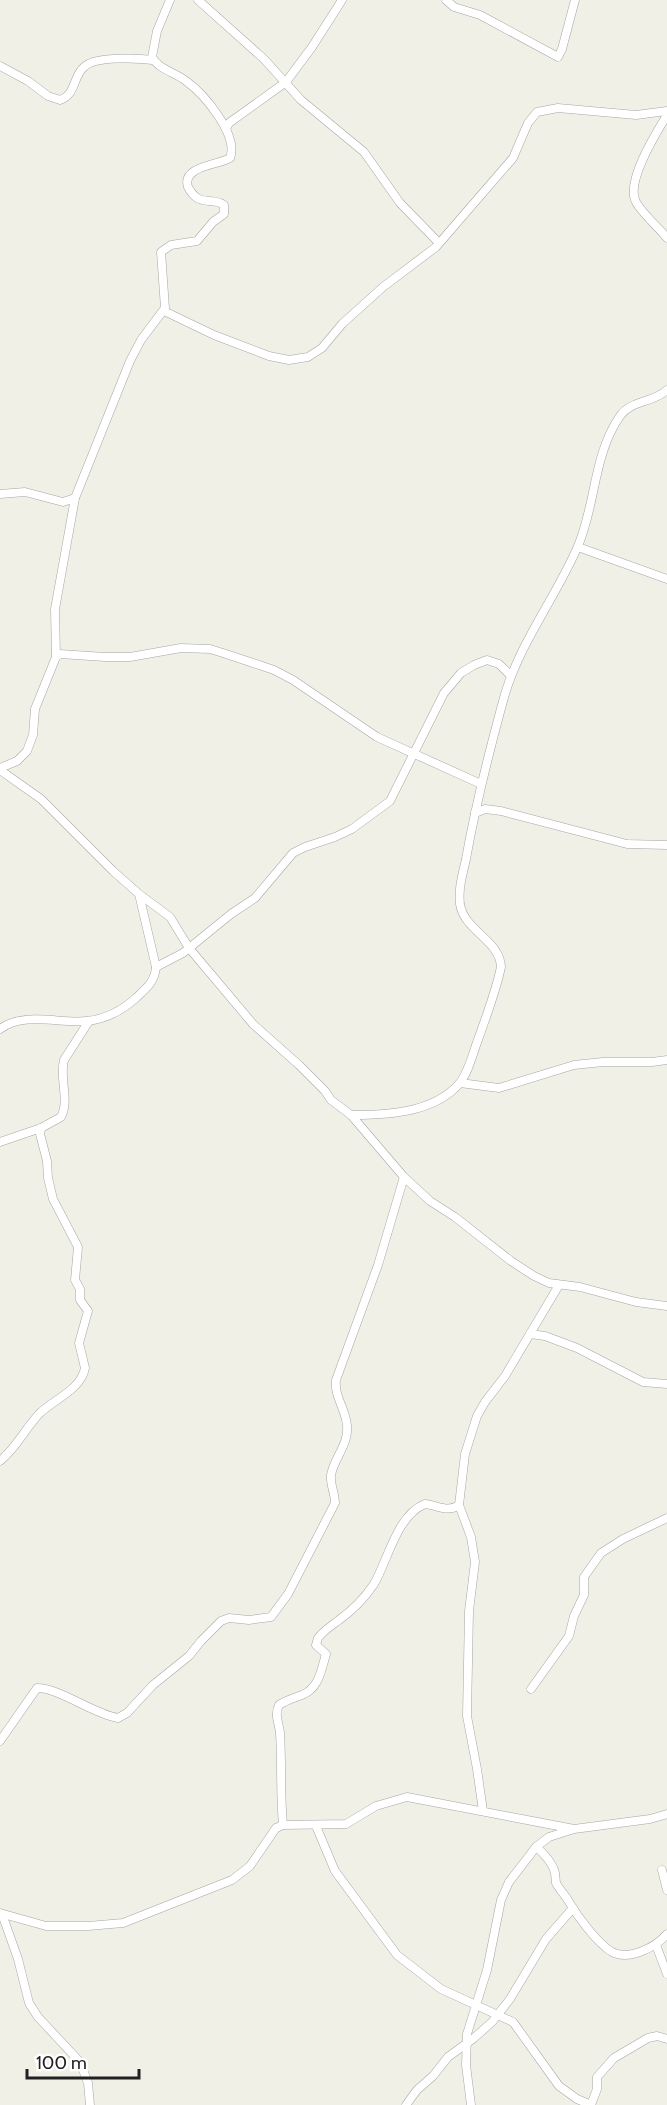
<svg xmlns="http://www.w3.org/2000/svg" width="667" height="2105" viewBox="0 0 667 2105" font-family="Cabin,sans-serif">
<rect width="100%" height="100%" fill="#f1f0e7"/>
<g fill="none" stroke-linecap="round" stroke-linejoin="round">
<g stroke="#a5a5a5" stroke-width="9">
<g id="minor">
<polyline points="198,0 264,59 301,100 364,152 400,203 439,243"/>
<polyline points="446,0 454,7 480,15 558,57 562,49 575,0"/>
<path d="M0 66 28 81 48 96 60 100C76 95 73 76 84 67 94 56 139 58 153 60"/>
<path d="M667 115C656 133 625 182 636 202 641 212 659 228 667 238"/>
<polyline points="226,129 229,123 286,82 312,47 342,0"/>
<polyline points="164,311 214,335 269,356 289,360 308,357 322,348 342,324 383,287 436,247 513,158 528,123 537,112 558,108 636,115 667,111"/>
<path d="M0 494 25 492 63 502 75 498 130 361 141 340 165 308 161 252 171 245 197 241 213 222 224 214V205C216 199 205 203 197 198 193 195 190 191 188 187 181 166 219 165 230 158 239 135 204 94 186 81 176 73 158 69 152 57L157 31 170 0"/>
<polyline points="578,547 667,579"/>
<polyline points="56,657 55,609 75,498"/>
<polyline points="0,768 17,761 27,751 33,735 35,709 56,657 60,654 105,657 130,657 181,648 210,649 223,653 274,670 293,680 377,737 481,784"/>
<polyline points="0,770 41,799 113,871 139,894 170,917 189,948 253,1024 299,1065 325,1091 331,1100 351,1115 404,1177 430,1201 455,1217 511,1261 534,1276 549,1283 580,1287 636,1302 667,1306"/>
<polyline points="475,813 485,809 501,811 627,844 667,845"/>
<polyline points="156,967 183,953 231,914 255,898 293,853 305,847 335,837 352,829 390,801 444,693 461,673 474,665 487,660 499,664 510,675"/>
<path d="M0 1029C25 1011 59 1024 87 1021 106 1019 124 1009 137 997 147 988 155 981 156 967L139 894"/>
<polyline points="460,1083 499,1088 574,1065 603,1062 652,1062 667,1060"/>
<path d="M351 1115C388 1115 433 1113 459 1084 469 1072 473 1052 479 1037 487 1014 496 991 501 967 500 940 464 931 460 904 458 888 463 873 466 859 476 803 490 748 505 694 521 641 556 597 578 546 596 504 593 455 620 416 631 400 653 403 667 390"/>
<path d="M0 1142 41 1128 61 1117C70 1100 59 1078 64 1060L89 1021"/>
<polyline points="530,1334 545,1336 577,1348 643,1382 667,1384"/>
<path d="M0 1461C16 1448 25 1429 39 1414 54 1399 81 1390 85 1368L79 1343 88 1311 80 1300V1289L75 1280 78 1247 53 1199 48 1178 47 1161 40 1134 41 1128"/>
<polyline points="531,1689 569,1636 574,1616 584,1595 584,1577 601,1553 623,1539 667,1518"/>
<path d="M0 1741 37 1688C60 1688 93 1714 118 1718L127 1713 153 1685 189 1656 201 1641 221 1621 229 1618 249 1620 271 1617 288 1594 335 1503C335 1493 330 1485 331 1475 334 1458 349 1444 347 1426 346 1409 334 1397 336 1380L378 1265 404 1177"/>
<polyline points="483,1811 477,1769 467,1716 469,1611 475,1562 471,1537 459,1505 465,1454 477,1416 485,1402 505,1376 559,1285"/>
<path d="M283 1825C280 1794 282 1764 280 1733 279 1723 274 1715 279 1705 286 1700 294 1698 302 1695 319 1688 321 1671 326 1654L316 1645 318 1638C323 1631 331 1626 339 1620 353 1610 364 1599 374 1584 388 1560 397 1515 425 1504 437 1505 448 1513 459 1505"/>
<polyline points="316,1826 335,1871 397,1955 441,1989 513,2022 559,2086 577,2099 591,2105"/>
<path d="M536 1847C544 1853 553 1864 555 1873 555 1874 556 1882 556 1883 559 1889 566 1896 569 1902 578 1917 597 1943 612 1952 629 1961 656 1947 667 1934"/>
<polyline points="662,1870 667,1890"/>
<polyline points="0,1913 46,1926 88,1926 123,1923 232,1880 250,1866 276,1828 283,1825 346,1824 376,1806 407,1797 574,1829 650,1819 667,1814"/>
<polyline points="2,1914 18,1959 29,2003 38,2017 80,2062 88,2083 90,2105"/>
<polyline points="656,1945 667,1974"/>
<polyline points="406,2105 417,2090 433,2076 448,2057 474,2038 492,2022 510,1999 546,1939 573,1908"/>
<polyline points="471,2105 466,2065 467,2034 487,1970 501,1900 509,1882 536,1847 549,1837 571,1830"/>
<polyline points="591,2105 597,2089 597,2077 614,2058 648,2038 657,2036 667,2039"/>
</g>
</g>
<use href="#minor" stroke="#fff" stroke-width="8"/>
</g>
<path d="M27 2069v9h112v-9" fill="none" stroke="#212121" stroke-width="3"/>
<text x="36" y="2069" font-size="18" fill="#212121" stroke="#ffffff" stroke-width="4.5" paint-order="stroke">100 m</text>
</svg>
